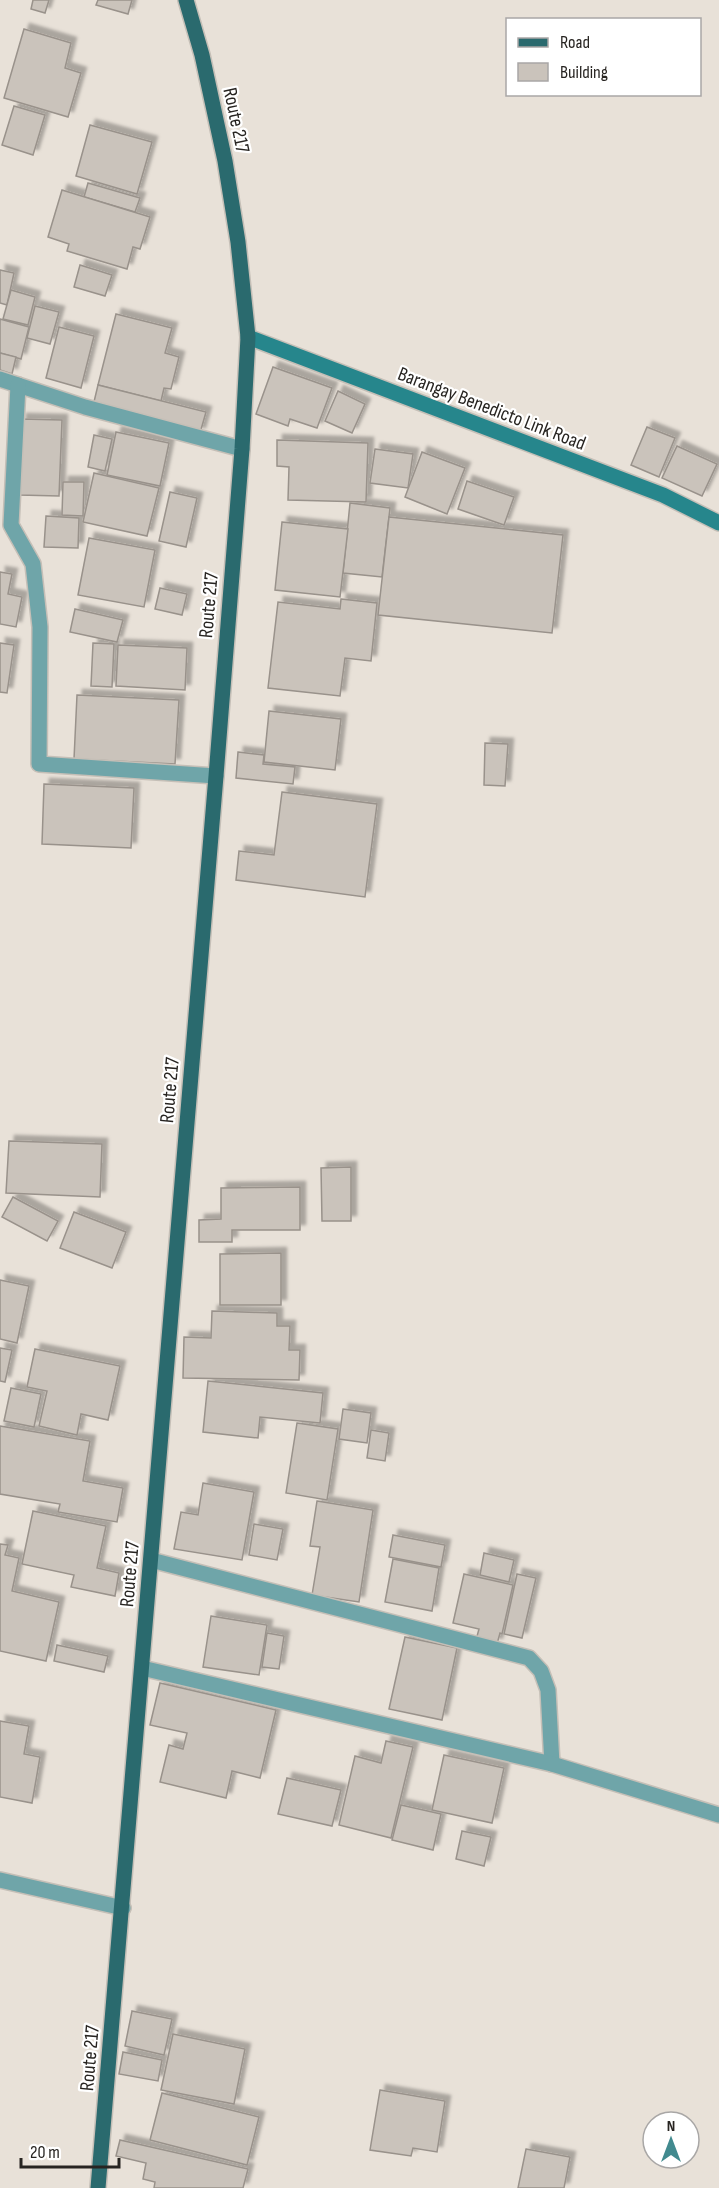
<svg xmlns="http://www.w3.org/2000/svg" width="719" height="2188" viewBox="0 0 719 2188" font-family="'Sofia Sans Condensed',sans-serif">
<defs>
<filter id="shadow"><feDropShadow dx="5.5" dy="-5.5" stdDeviation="1.5" flood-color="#0004"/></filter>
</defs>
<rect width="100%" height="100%" fill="#e8e1d8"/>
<g fill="#cac3bb" stroke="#99928b" stroke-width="1.5" filter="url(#shadow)">
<polygon points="33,0 49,0 45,13 31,9"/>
<polygon points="98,0 132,0 128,14 96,5"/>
<polygon points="24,29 71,43 65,68 81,73 68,117 4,98"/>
<polygon points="14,106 45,115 33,155 2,145"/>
<polygon points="90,125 152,142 137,194 76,176"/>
<polygon points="88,183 140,198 135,212 84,197"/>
<polygon points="62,190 150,217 140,249 133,247 127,269 67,251 69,244 48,237"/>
<polygon points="80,265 112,275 105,296 74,287"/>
<polygon points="0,270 14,273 7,305 0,303"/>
<polygon points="11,290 35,297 28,325 3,319"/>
<polygon points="35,306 59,312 50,344 27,338"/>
<polygon points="116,314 172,328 165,353 179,357 171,389 164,388 161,401 98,385"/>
<polygon points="0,319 29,327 21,359 0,353"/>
<polygon points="59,327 94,336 81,388 46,378"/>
<polygon points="0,353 16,357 12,374 0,370"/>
<polygon points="273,367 332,388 317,428 290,419 288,426 256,414"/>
<polygon points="98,385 206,412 200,433 93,406"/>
<polygon points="338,391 365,404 352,433 325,421"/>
<polygon points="21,419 62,420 59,496 19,495"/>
<polygon points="647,427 675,438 659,477 631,465"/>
<polygon points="116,432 169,443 160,486 107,475"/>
<polygon points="94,435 112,439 105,471 88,467"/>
<polygon points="277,440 368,443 366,502 288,500 289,467 277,466"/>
<polygon points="677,446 717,464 702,496 662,478"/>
<polygon points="375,449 413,454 408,488 370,483"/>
<polygon points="422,452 465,468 447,514 405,497"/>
<polygon points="94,473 159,488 147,536 83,522"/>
<polygon points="467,481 514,497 504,525 458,509"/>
<polygon points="63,482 84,482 83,516 62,515"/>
<polygon points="170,492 197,498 186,547 159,541"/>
<polygon points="350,503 390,508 382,577 343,573"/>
<polygon points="46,516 79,518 78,548 44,547"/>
<polygon points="389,517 563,535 552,633 378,615"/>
<polygon points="282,522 348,529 340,597 275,590"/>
<polygon points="89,538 155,550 144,607 78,595"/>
<polygon points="0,572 12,574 8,594 22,597 16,627 0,624"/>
<polygon points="160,588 187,594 182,615 155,609"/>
<polygon points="341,599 377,603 371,661 345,658 340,696 268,688 278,602 340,609"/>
<polygon points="75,609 123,620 117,642 70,632"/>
<polygon points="0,643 14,645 7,693 0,692"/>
<polygon points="93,643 114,644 112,687 91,686"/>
<polygon points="118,645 187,648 185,690 116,686"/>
<polygon points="77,695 179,700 175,764 74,759"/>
<polygon points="269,711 341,719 335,770 264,762"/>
<polygon points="485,743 508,744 505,786 484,785"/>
<polygon points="238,752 264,755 263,764 295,767 293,784 236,778"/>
<polygon points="44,784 134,788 131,848 42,844"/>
<polygon points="282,792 377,804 365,897 236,880 239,851 274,855"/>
<polygon points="9,1141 102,1144 100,1197 6,1193"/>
<polygon points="351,1167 351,1221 322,1221 321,1168"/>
<polygon points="300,1187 300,1230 232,1230 232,1242 199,1242 199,1220 221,1219 221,1188"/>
<polygon points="13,1197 58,1221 47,1241 2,1217"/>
<polygon points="74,1212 126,1232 112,1268 60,1248"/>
<polygon points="281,1253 281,1305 220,1305 220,1254"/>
<polygon points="0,1280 29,1286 17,1343 0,1339"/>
<polygon points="212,1311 277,1313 277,1326 290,1326 289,1350 300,1350 299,1380 183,1378 184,1337 211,1338"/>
<polygon points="0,1348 12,1350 5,1382 0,1381"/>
<polygon points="35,1349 120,1366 108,1420 81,1414 77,1435 39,1426 47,1391 27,1387"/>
<polygon points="208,1381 323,1393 320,1423 260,1417 258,1438 203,1432"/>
<polygon points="11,1388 41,1394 34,1427 4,1421"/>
<polygon points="343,1409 371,1413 367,1443 339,1439"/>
<polygon points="297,1423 338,1429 327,1500 286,1493"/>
<polygon points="0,1426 90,1441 83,1481 123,1488 117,1522 58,1512 60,1504 0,1494"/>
<polygon points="371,1430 389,1433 385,1461 367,1458"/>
<polygon points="203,1483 254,1492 242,1560 174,1549 181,1512 198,1515"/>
<polygon points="317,1501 373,1510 359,1602 312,1595 320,1547 310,1546"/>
<polygon points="33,1511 106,1526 97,1568 119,1573 115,1596 71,1587 74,1575 22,1564"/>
<polygon points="254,1524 283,1529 277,1560 249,1555"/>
<polygon points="393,1535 445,1545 441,1567 389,1557"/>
<polygon points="0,1544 8,1545 5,1555 19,1558 12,1591 59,1602 46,1661 0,1651"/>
<polygon points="484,1553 514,1560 509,1582 480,1575"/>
<polygon points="393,1559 439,1568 432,1611 385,1602"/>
<polygon points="464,1574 513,1585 502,1634 500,1633 497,1644 476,1640 479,1629 453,1623"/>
<polygon points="517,1574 536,1578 522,1638 504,1634"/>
<polygon points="211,1616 267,1625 259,1675 203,1667"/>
<polygon points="267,1633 284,1636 279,1669 262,1667"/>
<polygon points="405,1637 457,1648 442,1720 389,1709"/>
<polygon points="57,1645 108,1656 104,1672 54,1661"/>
<polygon points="160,1683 276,1710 260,1778 232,1771 226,1798 160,1782 169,1745 183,1749 187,1733 150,1725"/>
<polygon points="0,1721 29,1726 24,1754 40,1757 32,1803 0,1797"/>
<polygon points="386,1741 413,1747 391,1838 339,1825 355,1756 381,1763"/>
<polygon points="444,1755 504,1768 492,1823 432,1810"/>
<polygon points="287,1778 341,1790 332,1826 278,1814"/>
<polygon points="401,1805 441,1814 433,1850 392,1840"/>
<polygon points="462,1831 491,1837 484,1866 456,1859"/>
<polygon points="132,2011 172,2019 164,2055 125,2046"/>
<polygon points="173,2034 245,2049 234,2104 161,2090"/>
<polygon points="123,2052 162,2060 158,2081 119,2074"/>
<polygon points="380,2090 445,2101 437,2152 413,2148 411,2156 370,2150"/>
<polygon points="162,2093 259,2117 247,2165 150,2140"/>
<polygon points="120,2140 248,2169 243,2188 154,2188 155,2182 143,2179 146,2163 116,2156"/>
<polygon points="526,2149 570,2157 564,2188 518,2188"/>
</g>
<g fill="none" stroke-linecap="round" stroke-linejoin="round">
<g stroke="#c5bfb7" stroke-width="18">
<g id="street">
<polyline points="0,379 85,407 242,449"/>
<polyline points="18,385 11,525 33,564 40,627 39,764 216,776"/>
<polyline points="151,1560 529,1658 541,1671 548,1690 552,1764"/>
<polyline points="142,1668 552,1764 719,1815"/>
<polyline points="0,1880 123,1908"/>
</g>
</g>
<g stroke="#c5bfb7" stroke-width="18">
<polyline id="secondary" points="248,337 663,495 719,523"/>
</g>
<g stroke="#c5bfb7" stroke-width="18">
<polyline id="primary" points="98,2188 216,776 242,449 248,337 238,242 225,161 202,55 186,0"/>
</g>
<use href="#street" stroke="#6fa5a9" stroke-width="15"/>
<use href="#secondary" stroke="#26868c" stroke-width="15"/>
<use href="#primary" stroke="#2a6a6e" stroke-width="15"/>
</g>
<g text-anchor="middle" stroke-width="4.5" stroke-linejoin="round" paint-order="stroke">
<g font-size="20" fill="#272421" stroke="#fff">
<text transform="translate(237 120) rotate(78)" y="7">Route 217</text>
<text transform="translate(492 408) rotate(21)" y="7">Barangay Benedicto Link Road</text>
<text transform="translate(208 605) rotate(-85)" y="7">Route 217</text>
<text transform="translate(169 1090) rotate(-85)" y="7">Route 217</text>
<text transform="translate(129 1574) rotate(-85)" y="7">Route 217</text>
<text transform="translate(89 2058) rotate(-85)" y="7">Route 217</text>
</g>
</g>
<rect x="506" y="18" width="195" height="78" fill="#ffffff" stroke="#a9a7a6" stroke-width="1.5"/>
<rect x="518" y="38" width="30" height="9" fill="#2a6a6e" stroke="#a9a7a6" stroke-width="1.5"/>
<text x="560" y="48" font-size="18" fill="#272421">Road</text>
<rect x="518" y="63" width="30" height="18" fill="#cac3bb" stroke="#a9a7a6" stroke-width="1.5"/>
<text x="560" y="78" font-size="18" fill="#272421">Building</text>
<g transform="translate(671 2140)"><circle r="28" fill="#ffffff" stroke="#a9a7a6" stroke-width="1.5"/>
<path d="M0-4.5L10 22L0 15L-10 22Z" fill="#428a8f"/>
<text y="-9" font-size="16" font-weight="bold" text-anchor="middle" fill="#272421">N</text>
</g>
<path d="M21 2158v9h98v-9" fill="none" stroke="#272421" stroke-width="3"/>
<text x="30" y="2158" font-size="18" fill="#272421" stroke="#ffffff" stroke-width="4.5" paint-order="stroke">20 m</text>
</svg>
